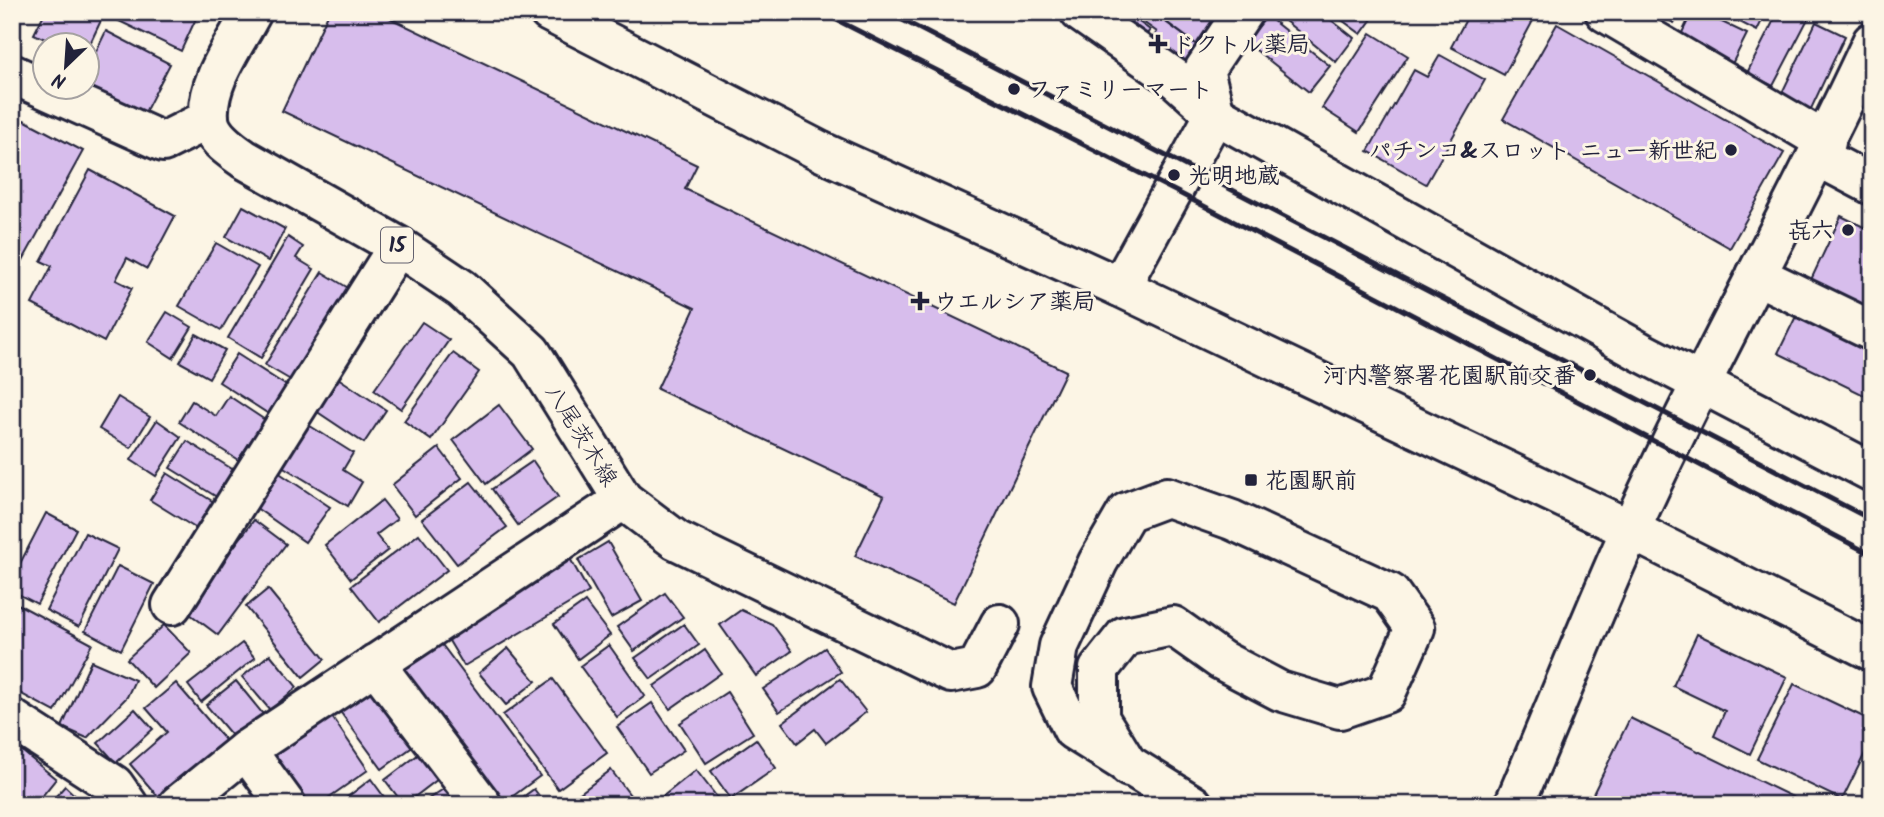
<svg xmlns="http://www.w3.org/2000/svg" width="1884" height="817" viewBox="0 0 1884 817" font-family="Kalam,'Klee One',sans-serif">
<rect width="100%" height="100%" fill="#fcf5e5"/>
<filter id="ink" filterUnits="userSpaceOnUse"><feTurbulence type="fractalNoise" baseFrequency=".0143" numOctaves="2"/><feDisplacementMap in="SourceGraphic" scale="14" xChannelSelector="R" yChannelSelector="G"/><feConvolveMatrix kernelMatrix="1 2 1 2 8 2 1 2 1" color-interpolation-filters="sRGB"/></filter>
<g filter="url(#ink)">
<g fill="#d7bdec" stroke="#22223b" stroke-width="2">
<polygon points="45,12 105,12 88,48 88,46 60,46 34,34"/>
<polygon points="119,12 199,12 181,51 115,19"/>
<polygon points="329,12 377,12 697,165 685,189 1066,371 954,603 855,556 884,496 657,389 695,308 282,111"/>
<polygon points="1112,12 1125,12 1150,30 1139,44"/>
<polygon points="1129,12 1152,12 1201,48 1179,77 1143,51 1157,32"/>
<polygon points="1153,12 1226,12 1200,47"/>
<polygon points="1274,12 1321,12 1354,38 1336,62"/>
<polygon points="1331,12 1377,12 1361,34"/>
<polygon points="1470,12 1526,12 1535,17 1504,75 1451,47"/>
<polygon points="1651,12 1679,12 1674,23"/>
<polygon points="1692,12 1701,12 1747,34 1732,64 1679,39"/>
<polygon points="1737,12 1766,12 1757,31 1734,19"/>
<polygon points="1778,12 1804,12 1810,15 1773,86 1747,73"/>
<polygon points="1267,16 1330,66 1309,92 1246,42"/>
<polygon points="1816,22 1845,36 1810,111 1780,97"/>
<polygon points="1557,24 1784,153 1730,248 1503,119"/>
<polygon points="106,31 170,64 142,118 88,88 88,68"/>
<polygon points="1371,33 1408,56 1359,132 1322,108"/>
<polygon points="1440,55 1485,80 1426,184 1368,151 1414,70 1427,77"/>
<polygon points="24,120 83,151 17,271 12,268 12,143"/>
<polygon points="90,170 175,216 147,269 127,258 116,280 132,288 104,342 32,304 52,266 41,261"/>
<polygon points="243,206 285,229 268,261 226,237"/>
<polygon points="1841,216 1872,231 1872,314 1809,284"/>
<polygon points="288,237 303,247 296,258 314,269 261,358 228,338"/>
<polygon points="216,243 258,267 221,330 179,306"/>
<polygon points="322,272 350,289 294,382 265,365"/>
<polygon points="1800,308 1872,343 1872,399 1778,353"/>
<polygon points="167,312 192,327 173,358 148,342"/>
<polygon points="422,322 449,340 401,409 374,390"/>
<polygon points="196,334 225,350 209,378 180,362"/>
<polygon points="453,353 479,372 431,440 404,421"/>
<polygon points="237,354 293,390 275,418 219,382"/>
<polygon points="338,378 386,410 364,443 316,411"/>
<polygon points="229,396 265,420 238,460 179,422 192,401 216,416"/>
<polygon points="118,397 150,417 131,448 99,429"/>
<polygon points="499,405 532,449 486,484 453,440"/>
<polygon points="157,420 181,437 156,476 131,460"/>
<polygon points="307,424 353,453 343,470 362,482 348,506 282,466"/>
<polygon points="187,441 237,472 220,499 170,468"/>
<polygon points="439,448 462,478 415,515 392,485"/>
<polygon points="533,461 558,497 518,525 492,489"/>
<polygon points="275,470 330,507 305,542 252,505"/>
<polygon points="167,473 217,504 200,531 150,500"/>
<polygon points="471,482 507,527 457,564 422,519"/>
<polygon points="382,500 397,519 376,535 388,550 351,579 325,545"/>
<polygon points="46,513 76,529 37,604 12,591 12,579"/>
<polygon points="254,520 286,544 218,635 186,611"/>
<polygon points="85,533 118,549 79,627 46,610"/>
<polygon points="419,534 447,570 379,622 351,586"/>
<polygon points="608,542 642,601 611,618 578,560"/>
<polygon points="568,555 589,592 464,666 442,629"/>
<polygon points="118,566 154,584 121,650 85,631"/>
<polygon points="268,589 325,659 303,677 246,607"/>
<polygon points="665,593 683,617 634,651 617,627"/>
<polygon points="12,601 92,644 55,712 12,689"/>
<polygon points="585,602 610,635 578,659 554,624"/>
<polygon points="741,610 772,624 792,651 756,676 720,625"/>
<polygon points="684,624 699,645 651,679 635,658"/>
<polygon points="164,625 191,653 154,688 127,659"/>
<polygon points="1697,634 1787,677 1750,754 1714,736 1725,711 1673,686"/>
<polygon points="437,638 540,776 501,805 392,671"/>
<polygon points="242,643 255,658 201,702 188,685"/>
<polygon points="609,645 645,696 617,717 580,666"/>
<polygon points="508,648 536,681 506,705 479,673"/>
<polygon points="825,648 841,672 779,712 763,689"/>
<polygon points="705,650 721,673 670,709 654,686"/>
<polygon points="270,654 297,687 270,710 242,677"/>
<polygon points="91,661 135,680 127,697 87,738 62,727"/>
<polygon points="553,679 607,753 558,789 503,715"/>
<polygon points="840,679 866,712 826,743 815,729 797,743 782,723"/>
<polygon points="371,680 418,743 382,769 336,706"/>
<polygon points="236,681 263,714 234,738 206,705"/>
<polygon points="176,683 226,741 159,798 130,764 167,732 146,708"/>
<polygon points="1794,684 1872,721 1872,739 1842,800 1757,759"/>
<polygon points="727,692 753,733 706,763 680,723"/>
<polygon points="652,703 684,750 649,773 617,727"/>
<polygon points="135,709 153,729 116,763 98,743"/>
<polygon points="330,714 368,770 318,805 308,805 273,754"/>
<polygon points="1630,718 1809,805 1617,805 1593,794"/>
<polygon points="756,739 776,768 731,799 711,771"/>
<polygon points="17,747 56,779 35,805 12,805 12,753"/>
<polygon points="423,751 442,776 404,805 385,780"/>
<polygon points="611,770 633,799 625,805 564,805"/>
<polygon points="696,770 723,805 652,805"/>
<polygon points="371,779 390,805 337,805"/>
<polygon points="65,786 85,805 48,805"/>
<polygon points="448,786 460,803 457,805 419,805"/>
<polygon points="534,789 546,805 512,805"/>
</g>
<g fill="none" stroke-linecap="round" stroke-linejoin="round">
<g stroke="#22223b" stroke-width="44">
<g id="minor">
<polyline points="1080,12 1177,80 1215,114 1641,352 1872,472"/>
<polyline points="1605,12 1826,142"/>
<polyline points="12,74 163,142 209,119"/>
<polyline points="1819,157 1872,185"/>
<polyline points="1756,275 1872,331"/>
<polyline points="1120,287 1631,530 1872,651"/>
<polyline points="623,500 676,540 951,673 977,668 1000,624"/>
<polyline points="172,605 398,246"/>
<polyline points="375,664 482,805"/>
<polyline points="12,719 114,785 128,805"/>
<polyline points="246,750 286,805"/>
<polyline points="1129,767 1099,718 1099,669 1125,636 1173,626 1221,660 1280,691 1340,709 1386,693 1415,628 1390,593 1232,520 1167,497 1127,512 1098,562 1059,646 1052,687 1073,730 1193,805"/>
<path d="M1514 805C1553 714 1589 622 1630 531 1705 365 1796 207 1872 42"/>
</g>
</g>
<g stroke="#22223b" stroke-width="44">
<g id="major">
<polyline points="549,12 820,151 1120,287 1215,114 1204,70 1243,12"/>
<path d="M178 805 246 750 623 500 531 352 462 289 398 246 244 159C230 149 210 136 209 118 206 81 236 43 252 12"/>
</g>
</g>
<use href="#minor" stroke="#fcf5e5" stroke-width="38"/>
<use href="#major" stroke="#fcf5e5" stroke-width="38"/>
<g stroke="#22223b" stroke-width="5">
<polyline points="821,12 1179,193 1872,555"/>
<polyline points="887,12 1872,520"/>
</g>
</g>
</g>
<g fill="#22223b" stroke="#fcf5e5" stroke-width="2.5">
<path d="M1154.5 33.5h7v7h7v7h-7v7h-7v-7h-7v-7h7z"/>
<circle cx="1014" cy="89" r="7"/>
<circle cx="1731" cy="150" r="7"/>
<circle cx="1174" cy="175" r="7"/>
<circle cx="1848" cy="230" r="7"/>
<path d="M916.5 290.5h7v7h7v7h-7v7h-7v-7h-7v-7h7z"/>
<circle cx="1590" cy="375" r="7"/>
<rect x="1244" y="473" width="14" height="14" rx="3.5"/>
</g>
<g text-anchor="middle" stroke-width="6" stroke-linejoin="round" paint-order="stroke">
<rect fill="#fcf5e5" stroke="#63616e" stroke-width="2" x="381" y="227.5" width="32" height="35" rx="5"/>
<g font-size="21" font-weight="bold" fill="#22223b">
<text x="397" y="252">15</text>
</g>
<g font-size="23" font-weight="bold" fill="#22223b" stroke="#fcf5e5" text-anchor="start">
<text x="1172" y="52">ドクトル薬局</text>
<text x="1028" y="97">ファミリーマート</text>
<text x="1717" y="158" text-anchor="end">パチンコ&amp;スロット ニュー新世紀</text>
<text x="1188" y="183">光明地蔵</text>
<text x="1834" y="238" text-anchor="end">㐂六</text>
<text x="934" y="309">ウエルシア薬局</text>
<text x="1576" y="383" text-anchor="end">河内警察署花園駅前交番</text>
<text x="1265" y="488">花園駅前</text>
</g>
<g font-size="23" fill="#22223b" stroke="#fcf5e5">
<text transform="translate(582 435) rotate(58)" y="8">八尾茨木線</text>
</g>
</g>
<rect width="1884" height="817" fill="none" stroke="#fcf5e5" stroke-width="42"/>
<rect x="21" y="21" width="1842" height="775" fill="none" stroke="#22223b" stroke-width="2.5" filter="url(#ink)"/>
<g transform="translate(66 66) rotate(205)"><circle r="33" fill="#fcf5e5" stroke="#a5a1a1" stroke-width="2"/>
<path d="M0-5L12 26L0 18L-12 26Z" fill="#22223b"/>
<text y="-10" font-size="19" font-weight="bold" text-anchor="middle" fill="#22223b">N</text>
</g>
</svg>
